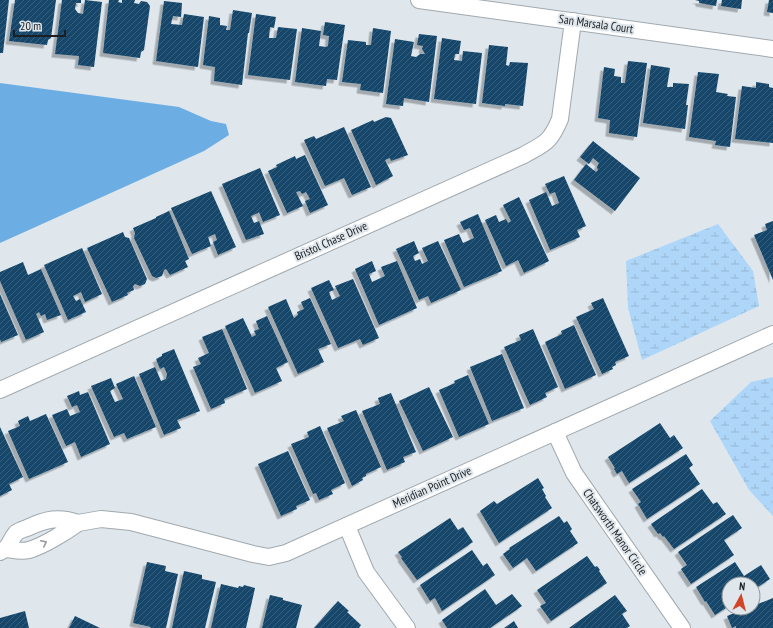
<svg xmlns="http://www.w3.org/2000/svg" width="773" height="628" viewBox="0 0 773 628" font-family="'PT Sans Narrow',sans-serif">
<defs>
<pattern id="wetland-marsh" width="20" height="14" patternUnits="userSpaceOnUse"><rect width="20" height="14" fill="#aed6f8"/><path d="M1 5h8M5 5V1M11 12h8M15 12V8" fill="none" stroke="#95b7d4"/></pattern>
<pattern id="building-hatch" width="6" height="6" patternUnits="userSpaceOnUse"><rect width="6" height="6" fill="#13476b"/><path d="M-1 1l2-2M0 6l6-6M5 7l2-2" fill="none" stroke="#355e7b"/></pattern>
<filter id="shadow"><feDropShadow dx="-3.5" dy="3.5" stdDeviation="0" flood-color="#0004"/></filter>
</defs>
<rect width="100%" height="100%" fill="#dfe7ed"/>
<g fill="url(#wetland-marsh)">
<polygon points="718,224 753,271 759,306 642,360 628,308 626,261"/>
<polygon points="773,377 773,516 749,490 710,421 751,382"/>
</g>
<polygon fill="#6caee3" points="0,83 179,107 211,121 226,124 229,135 204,151 0,243"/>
<g fill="url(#building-hatch)" filter="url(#shadow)">
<polygon points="0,0 9,0 3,53 0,53"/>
<polygon points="15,0 56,0 51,38 48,40 47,45 9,41"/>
<polygon points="62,0 81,0 81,3 76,3 75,9 78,13 83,14 85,0 102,2 94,67 78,65 79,56 55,54"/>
<polygon points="109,0 119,0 118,2 122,3 122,0 135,0 134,3 139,4 141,1 147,2 150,6 144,50 141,52 140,58 103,53"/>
<polygon points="695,0 717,0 716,6 699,3 699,1"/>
<polygon points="722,0 742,0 741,9 721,6"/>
<polygon points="769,0 773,0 773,13 767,12"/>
<polygon points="164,1 182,3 181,17 173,16 171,24 182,25 184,14 204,17 198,67 156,61"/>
<polygon points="233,10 252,13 249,33 248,33 242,85 214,81 215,67 203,65 209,16 220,18 220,25 227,26 226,30 230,30"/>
<polygon points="256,14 276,17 274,28 270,27 269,38 276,38 278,27 297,29 290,80 248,75"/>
<polygon points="325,22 345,25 337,80 327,79 326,86 295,82 302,28 321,31 319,46 326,47 328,46 329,36 323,35"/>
<polygon points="373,28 391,31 383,93 360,90 361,84 342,82 348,40 366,42 366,45 371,45"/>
<polygon points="419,34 437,36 429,102 404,98 403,106 386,104 395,39 414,42 411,56 416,57 420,54 425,54 422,49 423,46 417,45"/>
<polygon points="442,38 461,41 459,54 455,54 454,60 462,61 463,51 482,53 476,104 434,99"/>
<polygon points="489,45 508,47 506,65 509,66 510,62 528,63 523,106 505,104 505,106 482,103"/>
<polygon points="628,61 647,63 637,137 609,133 610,120 598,118 604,67 615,69 614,76 621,77 621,83 625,83"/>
<polygon points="651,65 670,68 667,87 673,87 673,83 689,84 686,105 688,105 685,129 643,123"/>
<polygon points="698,72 719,74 716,92 728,94 727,96 736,97 730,147 715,145 716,141 689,137"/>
<polygon points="756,82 769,84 769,87 773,88 773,143 735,139 742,86 756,88"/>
<polygon points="386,117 391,118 408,155 391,161 390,158 385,160 393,176 376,185 351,130 373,120 374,122"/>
<polygon points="344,127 371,187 352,195 344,178 325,186 304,140 314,136 316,139"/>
<polygon points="593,141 640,178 615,211 574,180 586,164 596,172 598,170 597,167 599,163 593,158 589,164 580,157"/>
<polygon points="305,155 328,205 310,213 305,201 310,199 306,192 302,194 300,191 296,192 303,206 287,213 268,171 277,167 276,165 295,156 296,159"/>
<polygon points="260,168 280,215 263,222 259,212 258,213 251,216 254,223 259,221 264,234 246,240 222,184"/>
<polygon points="564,176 586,226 577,230 580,237 550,250 529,200 546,192 552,206 559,203 555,192 550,194 545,184"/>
<polygon points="211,191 236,247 218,255 213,242 217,240 215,234 208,237 211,246 192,254 171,208"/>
<polygon points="519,197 549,261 524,273 518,260 506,266 485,220 496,215 499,222 506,219 508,223 511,221 503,205"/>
<polygon points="169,211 189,259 185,261 188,267 170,275 166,269 164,270 162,276 156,278 152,276 134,238 135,233 133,228 156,218 156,217"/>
<polygon points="478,214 502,271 464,287 444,240 459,234 463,243 474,238 470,228 464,230 460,222"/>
<polygon points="773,221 773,280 754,235 767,230 765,224"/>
<polygon points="123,232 125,237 129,238 147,279 145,284 140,286 135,284 133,286 134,290 127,293 128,295 112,302 87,248"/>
<polygon points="414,241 419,253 413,256 415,261 420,259 422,264 428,261 422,248 438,241 461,290 431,303 428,296 419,300 396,249"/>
<polygon points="82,248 102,294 85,302 81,292 73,296 76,301 80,299 86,312 68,320 44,265"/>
<polygon points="372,261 376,271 369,274 372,282 385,276 381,267 397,261 417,308 379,325 355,269"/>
<polygon points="23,262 28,275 41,269 61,315 47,320 45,314 41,316 39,312 36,314 44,332 26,340 0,281 0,272"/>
<polygon points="353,279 379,338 363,345 360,339 338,348 311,288 329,280 334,290 329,292 332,300 340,296 335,286"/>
<polygon points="0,294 18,335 1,342 0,339"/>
<polygon points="310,298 331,344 318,349 324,362 298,374 268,307 286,299 294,318 298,315 297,312 304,309 301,302"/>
<polygon points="603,298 629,356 615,362 616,365 612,367 613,369 602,374 576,317 594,309 591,303"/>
<polygon points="267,316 288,362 276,368 282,381 255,393 225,326 243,318 252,337 256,335 254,331 259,329 256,321"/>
<polygon points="574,325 596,375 565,389 545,342 562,334 561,331"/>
<polygon points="222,329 247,389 224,399 225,403 211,409 193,367 201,364 198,358 209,353 202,337"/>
<polygon points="533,329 558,387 545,393 547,397 530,405 504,347 521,340 519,335"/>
<polygon points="174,349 200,411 177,420 181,428 164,435 139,374 155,367 161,381 166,379 167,374 164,367 160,369 156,359 162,356 162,354"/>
<polygon points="502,354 524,408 492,421 470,367"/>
<polygon points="468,375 489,424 459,437 439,390 455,383 454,381"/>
<polygon points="134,376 156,427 127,439 124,433 114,437 91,386 111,378 115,388 110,391 115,402 123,399 116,384"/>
<polygon points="429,387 453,437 423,451 399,401"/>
<polygon points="79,391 80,395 88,392 110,444 81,457 75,442 66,446 52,415 67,409 70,416 80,412 77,405 72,407 67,396"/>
<polygon points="391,393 416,452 403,457 405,462 387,470 362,411 380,404 378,398"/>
<polygon points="356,410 381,467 366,474 366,476 362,478 363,480 352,486 327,428 344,421 341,416"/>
<polygon points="46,414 68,462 29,479 8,431 20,426 18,421 28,416 30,421"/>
<polygon points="660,423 670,438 674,435 683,448 629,483 622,471 617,474 614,469 615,468 608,457"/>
<polygon points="320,426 345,483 331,490 333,494 319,500 316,493 313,494 291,444 309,437 307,432"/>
<polygon points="0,427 23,477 9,484 12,490 0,496"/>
<polygon points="288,451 310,500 296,506 297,509 281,516 258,464"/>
<polygon points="686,454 693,465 689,468 700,484 647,519 638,504 641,502 632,489"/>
<polygon points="538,478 544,488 542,489 546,496 545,497 552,508 499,543 480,511 494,501 497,504"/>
<polygon points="702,489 713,504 717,502 726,514 674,549 664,536 663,537 660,533 658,534 651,524"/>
<polygon points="733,515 742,528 724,540 734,555 691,584 681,569 687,565 678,552"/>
<polygon points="559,516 564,523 567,521 572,529 570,531 578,543 536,571 527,558 513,568 503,554 510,549 509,548"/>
<polygon points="450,518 458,530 463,527 473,542 417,580 401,558 402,557 398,552"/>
<polygon points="472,550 483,566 487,563 495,575 442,611 435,598 430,601 420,585"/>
<polygon points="587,556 595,567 597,566 600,570 599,571 607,583 551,621 540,606 546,603 537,590"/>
<polygon points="147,562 166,566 165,571 178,574 166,628 150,628 151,627 133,623"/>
<polygon points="735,562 744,576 761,565 770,579 753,590 753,584 729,584 729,606 715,615 706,601 705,602 696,587"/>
<polygon points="184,571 202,575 202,579 216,582 205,628 172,628"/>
<polygon points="221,584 238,588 239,586 243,587 244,585 255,588 246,628 211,628"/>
<polygon points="485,589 496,605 512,594 522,606 490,628 447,628 442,620"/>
<polygon points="270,595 283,598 283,600 302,605 296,628 262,628"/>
<polygon points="615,595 627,611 622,614 630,626 627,628 569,628"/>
<polygon points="773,598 773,628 736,628 736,626 732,628 727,616 747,608 753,608 753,606"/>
<polygon points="338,601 349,611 347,612 361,625 359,628 314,628"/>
<polygon points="25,611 29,628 0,628 0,618"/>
<polygon points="75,616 100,628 69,628"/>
<polygon points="514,621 518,628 504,628"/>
</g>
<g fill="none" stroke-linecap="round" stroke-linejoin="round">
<g stroke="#a1a9af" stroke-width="18">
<g id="minor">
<polyline points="419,0 773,49"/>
<path d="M0 390 524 155C545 143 550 143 560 119L573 21"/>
<polyline points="555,432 574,473 682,628"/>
<polyline points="78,523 101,519 131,522 253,554 269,557 286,553 773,334"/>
<polyline points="347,526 366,572 407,628"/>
<path d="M0 552C11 547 9 541 16 533 18 531 24 529 27 528 46 519 59 516 78 523 66 532 43 546 29 550 21 552 14 550 7 549"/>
</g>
</g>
<use href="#minor" stroke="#fff" stroke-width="16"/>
</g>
<defs><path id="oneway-chevron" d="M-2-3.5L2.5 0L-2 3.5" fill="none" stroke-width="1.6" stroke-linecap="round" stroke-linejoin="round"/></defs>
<use stroke="#999a9b" href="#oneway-chevron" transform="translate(44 543) rotate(-27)"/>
<g text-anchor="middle" stroke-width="4" stroke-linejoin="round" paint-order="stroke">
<g font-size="12" fill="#1c1f21" stroke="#dfe7ed">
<text transform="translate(596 24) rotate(8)" y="4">San Marsala Court</text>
<text transform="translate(331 241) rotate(-24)" y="4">Bristol Chase Drive</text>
<text transform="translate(432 487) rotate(-24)" y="4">Meridian Point Drive</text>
<text transform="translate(615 532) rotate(55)" y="4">Chatsworth Manor Circle</text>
</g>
</g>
<g transform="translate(741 596) rotate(7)"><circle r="19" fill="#dfe7ed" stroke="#91979b"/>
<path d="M0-3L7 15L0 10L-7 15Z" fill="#d04626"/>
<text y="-6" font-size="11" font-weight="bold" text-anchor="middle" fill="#1c1f21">N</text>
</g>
<path d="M14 30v6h51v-6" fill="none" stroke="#1c1f21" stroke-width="2"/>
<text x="20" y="30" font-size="12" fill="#1c1f21" stroke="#dfe7ed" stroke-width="3" paint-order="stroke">20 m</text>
</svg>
